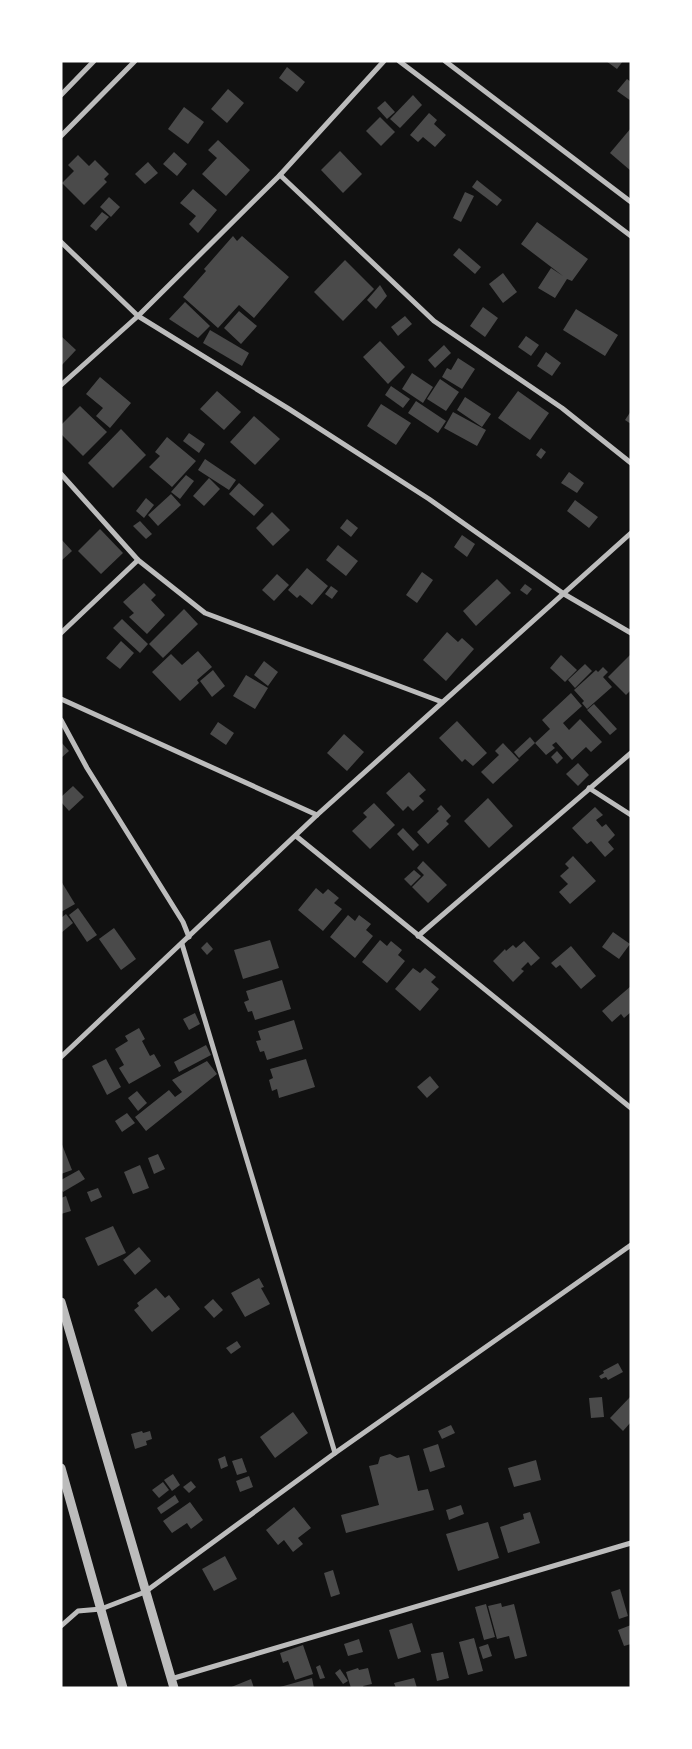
<svg xmlns="http://www.w3.org/2000/svg" width="692" height="1749" viewBox="0 0 692 1749" font-family="Rubik,sans-serif">
<rect width="100%" height="100%" fill="#111"/>
<g fill="#4a4a4a">
<polygon points="606,61 623,61 617,69"/>
<polygon points="287,67 305,82 297,92 279,78"/>
<polygon points="627,79 631,82 631,101 617,91"/>
<polygon points="228,89 244,103 227,123 211,109"/>
<polygon points="413,95 422,105 400,128 390,119"/>
<polygon points="385,101 395,112 387,119 377,108"/>
<polygon points="184,107 204,122 188,144 168,129"/>
<polygon points="429,113 437,120 434,124 446,135 435,147 423,137 418,142 410,135"/>
<polygon points="380,117 395,132 381,146 366,131"/>
<polygon points="631,128 631,171 610,153"/>
<polygon points="218,140 250,170 226,196 202,174 217,158 208,150"/>
<polygon points="340,151 362,174 343,193 321,170"/>
<polygon points="174,152 187,164 177,176 163,164"/>
<polygon points="78,155 89,166 95,160 109,174 104,179 107,182 84,205 62,183 74,171 68,165"/>
<polygon points="148,162 158,173 145,184 135,174"/>
<polygon points="477,180 502,200 497,206 472,187"/>
<polygon points="193,189 217,210 198,233 189,224 196,216 180,203"/>
<polygon points="465,192 474,196 461,222 453,218"/>
<polygon points="109,197 120,207 111,217 100,207"/>
<polygon points="102,212 109,217 96,231 90,226"/>
<polygon points="537,222 588,259 572,281 567,279 555,298 538,288 551,268 563,276 521,244"/>
<polygon points="233,236 237,241 242,236 289,277 254,318 239,305 218,328 183,297 206,271 204,269"/>
<polygon points="459,248 481,267 475,274 453,255"/>
<polygon points="345,260 374,289 343,321 314,292"/>
<polygon points="503,273 517,292 503,303 489,284"/>
<polygon points="380,285 387,296 376,309 367,300"/>
<polygon points="185,302 210,326 198,338 169,319"/>
<polygon points="483,307 498,318 485,337 470,326"/>
<polygon points="576,309 618,335 605,356 563,330"/>
<polygon points="239,311 257,326 241,344 224,328"/>
<polygon points="405,316 412,324 398,336 391,327"/>
<polygon points="210,330 249,353 242,366 203,343"/>
<polygon points="61,336 76,350 61,366"/>
<polygon points="526,336 539,345 531,356 518,347"/>
<polygon points="380,341 405,367 388,384 363,357"/>
<polygon points="444,345 451,353 435,368 428,360"/>
<polygon points="546,352 561,363 552,376 537,366"/>
<polygon points="458,358 475,369 462,389 442,377 447,368 451,370"/>
<polygon points="412,373 433,387 423,403 402,389"/>
<polygon points="100,377 131,403 110,428 96,416 103,408 86,394"/>
<polygon points="440,379 459,392 446,411 427,399"/>
<polygon points="391,386 410,399 403,408 385,395"/>
<polygon points="217,391 241,412 224,430 200,409"/>
<polygon points="518,391 549,413 530,440 498,418"/>
<polygon points="465,397 491,414 482,427 457,410"/>
<polygon points="416,401 446,421 438,433 408,413"/>
<polygon points="381,404 411,423 396,445 367,426"/>
<polygon points="80,406 107,432 83,456 61,434 61,425"/>
<polygon points="631,411 631,424 625,420"/>
<polygon points="453,412 486,430 477,446 444,428"/>
<polygon points="254,416 280,439 255,465 230,442"/>
<polygon points="121,429 146,455 113,488 88,463"/>
<polygon points="189,433 205,444 199,453 183,441"/>
<polygon points="167,437 196,461 172,487 149,467 160,456 155,452"/>
<polygon points="541,448 546,452 541,459 536,455"/>
<polygon points="205,459 236,480 229,490 198,470"/>
<polygon points="569,472 584,483 577,493 561,483"/>
<polygon points="186,475 194,481 180,499 171,492"/>
<polygon points="209,478 220,489 204,506 193,496"/>
<polygon points="239,483 264,505 254,516 229,494"/>
<polygon points="171,494 181,505 158,526 148,515"/>
<polygon points="146,498 154,505 144,518 136,511"/>
<polygon points="575,500 598,517 589,528 567,511"/>
<polygon points="272,512 290,530 273,546 256,528"/>
<polygon points="347,519 358,528 351,537 340,528"/>
<polygon points="140,521 152,534 146,539 133,526"/>
<polygon points="100,529 123,553 101,574 78,551"/>
<polygon points="462,535 475,544 467,557 454,547"/>
<polygon points="61,539 72,551 61,561"/>
<polygon points="338,545 358,561 346,576 326,560"/>
<polygon points="307,568 328,586 312,605 300,595 297,598 288,590"/>
<polygon points="422,572 433,580 417,603 406,595"/>
<polygon points="277,574 289,585 274,601 262,590"/>
<polygon points="497,579 511,593 476,626 463,611"/>
<polygon points="144,583 156,595 151,600 165,615 147,634 129,617 134,613 123,602"/>
<polygon points="525,584 532,589 527,595 520,590"/>
<polygon points="331,586 338,591 332,599 325,594"/>
<polygon points="184,609 198,624 163,658 149,644"/>
<polygon points="122,619 148,644 140,653 113,628"/>
<polygon points="447,632 458,642 462,638 474,649 446,681 423,660"/>
<polygon points="121,641 134,653 120,669 106,658"/>
<polygon points="198,651 212,667 197,680 199,683 180,701 152,672 171,654 182,665"/>
<polygon points="631,654 631,690 626,695 608,677"/>
<polygon points="561,655 577,670 565,682 550,668"/>
<polygon points="264,661 278,672 268,686 254,675"/>
<polygon points="585,664 592,671 575,688 568,680"/>
<polygon points="603,667 608,672 603,677 612,687 587,709 582,703 584,701 574,690 596,670 598,672"/>
<polygon points="213,670 225,686 212,697 200,681"/>
<polygon points="246,675 268,688 255,709 233,696"/>
<polygon points="571,693 582,706 563,723 569,730 580,719 602,742 591,752 586,747 572,760 556,742 552,745 555,748 546,755 535,743 550,729 542,720"/>
<polygon points="594,704 617,729 610,735 587,710"/>
<polygon points="457,721 487,753 473,766 465,759 462,762 439,738"/>
<polygon points="218,722 234,733 226,745 210,734"/>
<polygon points="344,734 364,752 347,771 327,753"/>
<polygon points="530,737 535,743 519,758 514,752"/>
<polygon points="61,742 69,751 61,758"/>
<polygon points="503,743 519,760 493,784 481,772 499,755 495,751"/>
<polygon points="557,751 563,758 557,764 551,757"/>
<polygon points="578,763 589,775 578,786 566,774"/>
<polygon points="409,772 426,790 419,796 424,801 413,811 408,806 403,811 386,793"/>
<polygon points="73,786 84,797 69,811 61,802 61,797"/>
<polygon points="488,798 513,826 489,848 464,821"/>
<polygon points="374,803 395,825 370,849 352,831 367,817 363,813"/>
<polygon points="441,805 451,816 446,821 449,824 428,844 417,832 439,811 437,809"/>
<polygon points="595,807 603,815 596,820 602,827 606,824 615,835 608,842 614,849 605,857 591,841 587,844 572,828"/>
<polygon points="403,828 419,845 413,851 397,834"/>
<polygon points="573,856 596,881 570,904 559,892 568,884 560,876 569,868 565,864"/>
<polygon points="423,861 447,885 428,903 412,887 424,875 417,868"/>
<polygon points="414,870 421,876 411,886 404,879"/>
<polygon points="61,881 75,904 61,912"/>
<polygon points="316,888 323,894 328,889 339,898 334,903 342,909 323,931 298,910"/>
<polygon points="78,908 97,935 87,942 69,915"/>
<polygon points="66,914 73,923 61,933 61,918"/>
<polygon points="348,915 355,921 359,915 371,924 366,930 373,936 355,958 330,937"/>
<polygon points="114,928 136,959 121,970 99,939"/>
<polygon points="613,932 630,944 619,959 602,947"/>
<polygon points="270,940 279,968 243,979 234,950"/>
<polygon points="380,940 387,946 391,941 402,950 398,955 405,961 387,983 362,962"/>
<polygon points="524,941 540,958 531,966 528,962 521,969 524,971 513,982 493,961 505,949 506,951 513,945 516,948"/>
<polygon points="207,942 213,949 207,955 201,948"/>
<polygon points="571,946 596,976 581,989 560,965 556,968 551,963"/>
<polygon points="413,968 420,973 425,968 436,977 431,982 439,989 420,1011 395,989"/>
<polygon points="282,980 291,1009 255,1020 252,1011 248,1012 244,1002 249,1000 246,991"/>
<polygon points="631,986 631,1012 624,1018 621,1014 612,1022 602,1011"/>
<polygon points="195,1013 200,1024 189,1030 183,1019"/>
<polygon points="294,1020 303,1049 267,1060 264,1051 260,1052 256,1041 261,1040 258,1031"/>
<polygon points="139,1028 145,1039 142,1041 150,1056 154,1054 161,1066 129,1084 119,1068 124,1065 115,1049 128,1041 125,1036"/>
<polygon points="206,1045 211,1055 179,1072 174,1062"/>
<polygon points="106,1059 121,1087 107,1095 92,1066"/>
<polygon points="306,1059 315,1087 279,1098 277,1089 272,1091 269,1080 273,1078 270,1069"/>
<polygon points="207,1061 217,1074 146,1131 135,1117 169,1090 175,1097 182,1092 172,1080"/>
<polygon points="430,1076 439,1087 427,1098 417,1087"/>
<polygon points="137,1091 147,1103 138,1111 128,1098"/>
<polygon points="127,1113 135,1123 122,1132 115,1121"/>
<polygon points="61,1142 72,1170 61,1174"/>
<polygon points="158,1154 165,1169 154,1174 148,1158"/>
<polygon points="140,1165 149,1188 133,1194 124,1172"/>
<polygon points="79,1170 85,1179 63,1192 61,1189 61,1180"/>
<polygon points="98,1188 102,1197 91,1202 87,1192"/>
<polygon points="66,1196 71,1211 61,1214 61,1198"/>
<polygon points="113,1226 126,1253 98,1266 85,1238"/>
<polygon points="139,1247 151,1261 135,1275 123,1260"/>
<polygon points="259,1278 264,1287 261,1288 270,1304 245,1317 231,1293"/>
<polygon points="156,1288 165,1298 169,1295 180,1309 152,1332 134,1310 139,1306 137,1303"/>
<polygon points="213,1299 223,1310 214,1318 204,1307"/>
<polygon points="237,1341 241,1347 231,1354 226,1348"/>
<polygon points="618,1363 623,1372 608,1380 606,1377 601,1379 599,1376 604,1373 603,1371"/>
<polygon points="631,1396 631,1422 623,1431 610,1418"/>
<polygon points="602,1397 604,1417 591,1418 589,1398"/>
<polygon points="293,1412 308,1433 275,1458 260,1437"/>
<polygon points="451,1425 455,1433 442,1439 438,1431"/>
<polygon points="142,1431 143,1433 150,1431 152,1439 146,1441 147,1445 135,1449 131,1434"/>
<polygon points="438,1444 445,1467 430,1472 423,1449"/>
<polygon points="390,1454 397,1458 409,1455 418,1491 428,1489 434,1510 346,1533 341,1515 379,1505 369,1466 378,1464 380,1457"/>
<polygon points="225,1456 228,1466 221,1469 218,1459"/>
<polygon points="242,1458 247,1472 237,1475 232,1461"/>
<polygon points="536,1460 541,1480 514,1487 508,1468"/>
<polygon points="173,1474 180,1485 172,1491 164,1480"/>
<polygon points="249,1476 253,1487 240,1492 236,1481"/>
<polygon points="191,1481 196,1487 189,1493 183,1487"/>
<polygon points="163,1482 169,1490 159,1498 152,1490"/>
<polygon points="175,1495 179,1502 161,1514 157,1508"/>
<polygon points="190,1502 203,1520 191,1529 187,1523 172,1533 163,1521"/>
<polygon points="461,1505 464,1514 449,1520 446,1510"/>
<polygon points="294,1507 311,1528 298,1538 303,1544 293,1552 284,1540 278,1545 266,1530"/>
<polygon points="530,1512 540,1543 508,1553 500,1527 524,1519 523,1514"/>
<polygon points="488,1522 499,1558 458,1571 446,1534"/>
<polygon points="225,1556 237,1579 214,1591 202,1569"/>
<polygon points="333,1570 340,1594 331,1597 324,1573"/>
<polygon points="620,1589 628,1616 619,1619 611,1592"/>
<polygon points="501,1603 502,1607 514,1604 527,1656 515,1659 509,1636 497,1639 488,1606"/>
<polygon points="486,1604 495,1637 484,1640 475,1607"/>
<polygon points="412,1623 421,1652 398,1659 389,1630"/>
<polygon points="631,1625 631,1644 624,1646 618,1630"/>
<polygon points="474,1638 483,1671 468,1675 459,1642"/>
<polygon points="359,1639 363,1652 348,1656 344,1644"/>
<polygon points="488,1644 492,1656 483,1659 479,1647"/>
<polygon points="303,1645 313,1674 295,1680 288,1661 283,1663 280,1653"/>
<polygon points="443,1652 449,1678 437,1681 431,1654"/>
<polygon points="320,1665 325,1678 320,1679 316,1667"/>
<polygon points="358,1668 359,1670 368,1668 372,1684 363,1686 364,1688 351,1688 346,1672"/>
<polygon points="340,1669 348,1681 343,1684 335,1673"/>
<polygon points="312,1678 314,1688 280,1688 280,1687"/>
<polygon points="414,1678 417,1688 396,1688 394,1683"/>
<polygon points="251,1679 254,1688 229,1688"/>
</g>
<g fill="none" stroke-linecap="round" stroke-linejoin="round">
<g stroke="#bcbcbc" stroke-width="5">
<polyline points="399,61 631,236"/>
<polyline points="445,61 631,202"/>
<polyline points="61,95 94,61"/>
<polyline points="61,136 135,61"/>
<polyline points="280,175 434,321 562,408 631,463"/>
<polyline points="61,242 138,316 289,409 429,499 564,594 631,633"/>
<polyline points="61,385 138,316 280,175 384,61"/>
<polyline points="61,474 138,560 205,613 442,702"/>
<polyline points="61,633 138,560"/>
<polyline points="61,699 317,815"/>
<polyline points="61,720 87,768 183,922 189,937"/>
<polyline points="589,788 631,815"/>
<polyline points="296,836 631,1108"/>
<polyline points="418,936 631,753"/>
<polyline points="182,944 335,1453"/>
<polyline points="61,1057 317,815 631,533"/>
<polyline points="61,1626 78,1611 101,1609 145,1592 335,1453 631,1245"/>
<polyline points="171,1679 631,1543"/>
</g>
<g stroke="#bcbcbc" stroke-width="9">
<polyline points="61,1302 174,1688"/>
<polyline points="61,1468 123,1688"/>
</g>
</g>
<rect width="692" height="1749" fill="none" stroke="#ffffff" stroke-width="125"/>
</svg>
